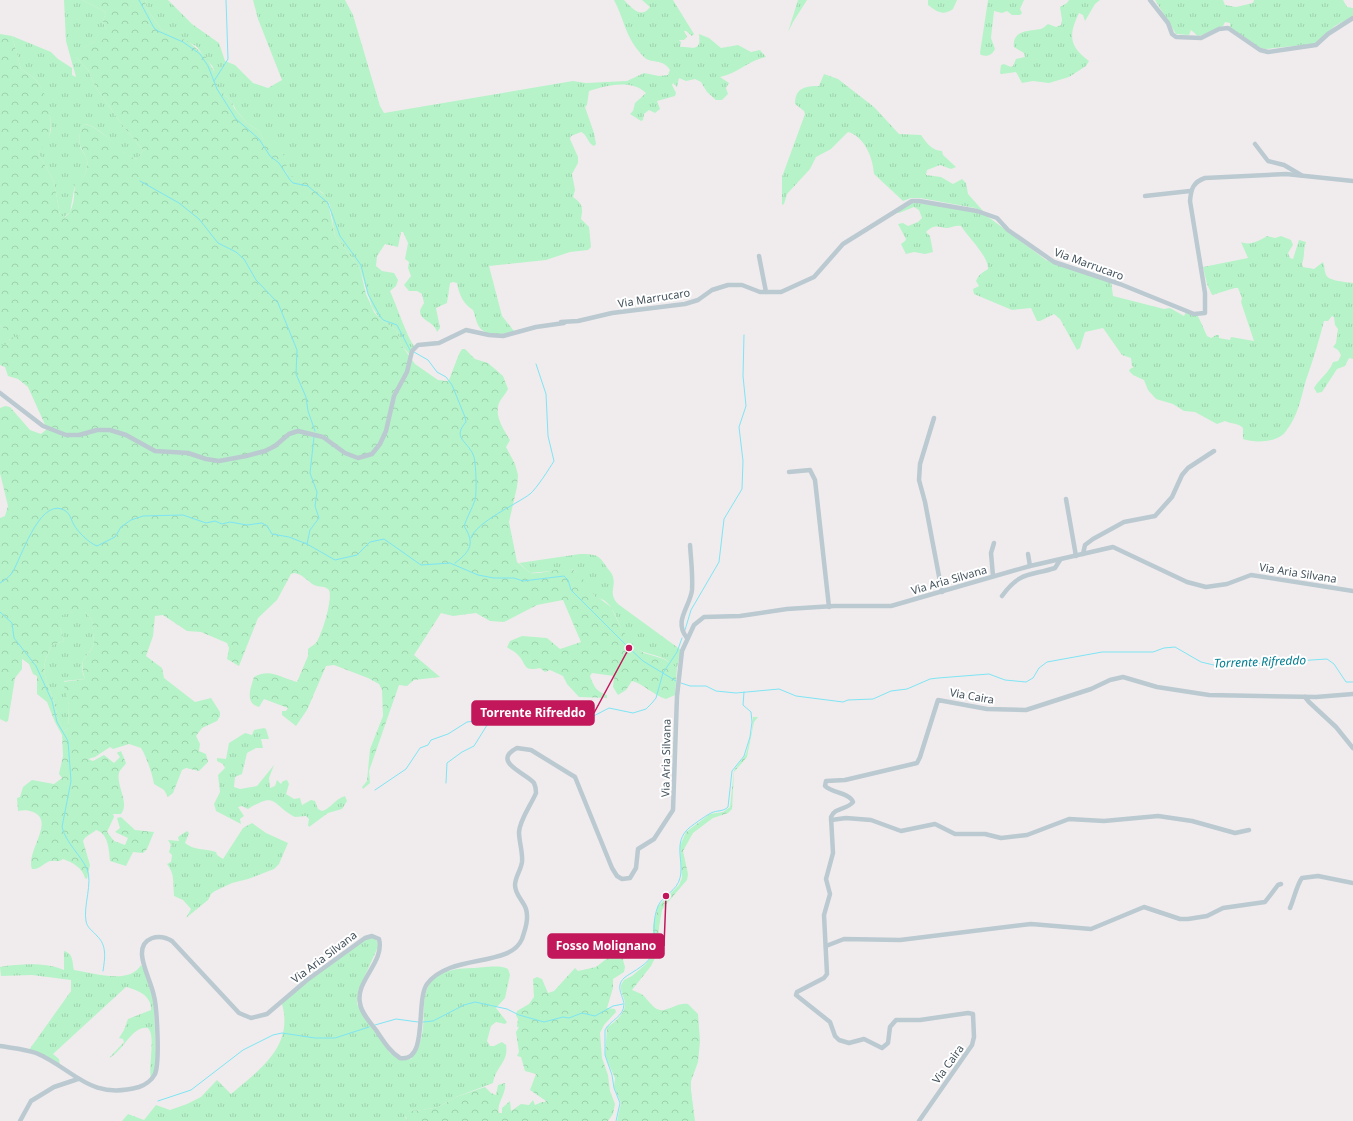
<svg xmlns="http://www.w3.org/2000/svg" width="1353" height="1121" viewBox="0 0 1353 1121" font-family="'Noto Sans',sans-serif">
<defs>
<pattern id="grass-tufts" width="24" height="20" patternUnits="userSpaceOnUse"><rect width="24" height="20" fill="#b6f3c8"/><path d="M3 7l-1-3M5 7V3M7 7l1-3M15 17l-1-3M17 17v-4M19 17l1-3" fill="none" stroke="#9ed2ae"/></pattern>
<pattern id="forest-crowns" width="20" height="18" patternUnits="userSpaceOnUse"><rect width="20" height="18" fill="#b6f3c8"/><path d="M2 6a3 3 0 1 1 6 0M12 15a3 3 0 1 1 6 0" fill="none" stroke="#9ed2ae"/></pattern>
</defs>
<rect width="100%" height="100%" fill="#f0eced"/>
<g fill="url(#grass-tufts)">
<path d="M64 0H82L106 12 103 21 106 29V38L101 41H95L77 52 76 57 88 70 95 86 120 122 143 150 138 159C117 157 106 127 84 124 79 129 78 143 81 149 83 152 86 156 87 160 89 168 83 182 75 184L70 212 64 217 60 215 54 182 38 152C43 146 49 139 51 130 53 118 44 90 36 80 33 76 26 73 21 69L12 36 51 52 58 59 72 68V75L76 77 66 41Z"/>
<path d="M145 0H168L192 24 219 43 225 61 235 65 253 83 268 88 282 80 258 19 253 0H345L353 15 380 106 384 113 573 81 586 83 627 81 644 73 659 76 668 75 670 70C663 58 650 64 644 57 624 36 626 23 614 0H624C631 7 641 20 650 7L642 0H673L694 34 692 36 686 31H684L687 37 684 40H679L681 42 680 47C686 46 696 51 699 44 700 41 699 37 699 34L709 38 721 48 738 45 751 52 760 50 766 57C749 60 738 73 720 77L729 83 726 88 728 94 722 100H716L707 92 701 82 695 79 686 81 679 78 677 87 673 83 672 85 676 93 675 96 657 101 660 109 655 113 649 110 644 114 643 120 641 121 630 114 633 111 635 103 646 93C632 79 607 85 589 91L587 105 585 107 594 133 596 144 594 146C587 143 588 135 581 132L571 136 570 139 578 157V163L572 174 575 190 573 197C583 204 583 208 581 219L589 227 591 247 588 250 570 252 546 260 489 266 502 316 514 331C503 335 485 338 478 325 476 321 475 315 473 310 463 304 459 294 457 283L453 282 450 283 447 303 436 308 440 328 437 332C435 322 421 321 420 312 420 309 423 305 424 303L422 294 417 291H409L404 285 411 276 408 268 409 262 405 259 408 243 403 232H401L398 247 385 244 377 256 376 266 382 271 394 273 398 280 396 286 390 291C396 304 407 337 414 346L409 354 402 346 396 330 380 319 372 307 360 269 335 236 330 205 323 193 308 183 289 176 285 171C288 158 281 151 273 142H268L263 139 259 131 247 123 236 110 232 102 218 88 213 67 196 46 161 29 147 9Z"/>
<polygon points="798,0 807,0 793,22 788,32"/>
<path d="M928 0H957L953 9C943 16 937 12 928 5Z"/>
<path d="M988 0H1024L1020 9 1022 13 1020 15H1012L1007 11 1002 13 994 11 991 38 995 49C992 55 988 57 981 55L980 53Z"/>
<path d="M1069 0H1100L1095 4 1085 21 1083 15 1079 13C1069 34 1068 46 1089 61L1086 66 1069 77 1049 83 1033 81 1022 83 1016 72 1002 74 1000 73 1001 65 1004 64 1011 67 1013 66 1016 59 1025 57 1024 53 1014 47C1011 27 1037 32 1043 28 1045 27 1046 25 1048 24L1056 27 1061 25 1062 20 1060 7 1067 3Z"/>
<polygon points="1155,0 1223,0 1225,5 1236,7 1253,3 1254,0 1343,0 1347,7 1353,8 1353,16 1335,26 1314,44 1266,49 1260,48 1230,28 1230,23 1225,22 1223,26 1202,35 1198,36 1191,30 1189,35 1176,34"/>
<path d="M824 74 838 79 874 107 899 134 921 135C926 142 932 151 942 151L943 155 956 167 951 169 940 165 927 170 926 175 941 177 953 184 962 179 966 183 968 194 984 212 975 208 920 198H911L903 201 874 174C873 158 865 137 848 132L831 149 816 157 810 169 787 194 784 204 782 205V177L805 114 804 111 795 104C795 88 805 86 819 86Z"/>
<path d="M913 202 975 212 987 216 1046 260 1111 281 1113 296 1164 309 1170 308 1184 316 1186 312 1198 316 1207 336 1211 338 1216 335H1219V338L1230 340 1231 337 1254 341 1241 302 1242 298 1238 288H1235L1212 295 1207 284 1203 267 1248 258 1241 242C1250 246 1259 241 1267 236L1275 238 1281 236 1291 240 1293 245 1288 253 1290 258 1293 259 1299 240 1306 242C1303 250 1305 256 1302 264L1303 267 1314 269 1323 262C1325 266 1324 271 1326 275 1329 281 1346 282 1353 283V359L1349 358 1345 366 1337 369 1322 392 1317 393 1314 388C1319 379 1329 373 1333 362L1338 361 1341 355 1338 350 1333 347 1336 343 1338 329 1335 325 1334 317 1332 316 1328 321H1324C1319 341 1313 360 1306 380 1301 398 1298 416 1286 431 1278 443 1255 443 1243 439V428C1239 423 1231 424 1225 421L1217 424 1195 412 1184 411 1173 404 1156 399 1148 390 1144 380 1133 375 1129 371 1130 369 1134 367 1132 366 1131 358 1122 355 1103 328 1085 332 1080 348 1077 350 1060 319 1054 314 1040 321H1037L1031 308 1012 310 974 294 973 289 979 286 976 281C979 274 982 273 988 269 989 257 968 237 961 226 956 225 953 227 948 228 938 228 936 223 926 232L930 236 933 252 925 254 914 252 906 254 901 244 905 241 906 239 898 224 903 223 908 226 918 222 922 218 919 210 914 207 899 213 896 212Z"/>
<polygon points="0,325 5,329 20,334 20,337 9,339 9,343 4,346 0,345"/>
<path d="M580 554C597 554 599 555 608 569 610 571 613 575 613 577 616 588 608 593 618 604L681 650 677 668C672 666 669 662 665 659 647 651 638 655 625 636 618 625 613 598 596 598L575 571 572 569 530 573 519 563Z"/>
<path d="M73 612H85L92 620 94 643C89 659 76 657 85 679L64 681 69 705 68 728 65 731C57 723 57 711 54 702 46 676 38 671 52 645L64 641 60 627V615Z"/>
<path d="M264 728 266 729 269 739H261L263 748H256L247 753 242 774 235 777 234 787 240 789 257 786 274 765 269 778 270 788 275 786 277 780 281 784 283 781 287 780 289 784 286 794 294 799 300 798 302 805 311 800 315 801 318 809 322 811C330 809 335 799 345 796L347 801 342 809 328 813 309 827 308 825 309 819 306 816 295 817C271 804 277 791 248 809L242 806 238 807 244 816 240 819 241 824 216 811 214 804 220 792 218 775 225 768 223 764 217 761V758L226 759 229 743 245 733 252 735 254 730Z"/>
<path d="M252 823 266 833 288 843 279 864 274 869 248 879 232 883 215 891 211 894 208 900 186 918 191 909 183 900 174 896C173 883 175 874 167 864L171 862 172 855 169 852 171 845 168 840 179 841 178 837 187 831 189 833 185 843C195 851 204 848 216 852L217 855 223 859 243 828Z"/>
<path d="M372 937 377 941 378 947 358 991 357 1004 390 1053 401 1060 411 1059C441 1024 397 969 472 968 482 968 499 964 508 969L510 975 505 998 496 1008 507 1022 505 1024 496 1022 491 1026 487 1041 490 1046H494L502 1042 506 1045C509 1062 496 1066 493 1083L456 1097 438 1107 422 1110 409 1111 405 1117 408 1121H122L128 1114 144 1120 156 1105 170 1110 187 1104 201 1097 217 1080 231 1094C259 1070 294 1047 282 1004L304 984 367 938Z"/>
<path d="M64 951C74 954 72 962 74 970 94 973 129 985 141 965L144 969 154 1002 156 1063 155 1071 151 1079C148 1065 156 1036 148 1028 132 1025 123 1052 109 1058L124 1042 123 1039 119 1038 124 1030 128 1019 151 1010C152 996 138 990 126 987L53 1054 59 1059 60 1066 29 1050 71 991V980L32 975 1 976 0 967C20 964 45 962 64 970Z"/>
</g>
<g fill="url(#forest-crowns)" fill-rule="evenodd">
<path d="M82 0H145L147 9 161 29 189 42 206 57 216 75 218 88 232 102 234 108 247 123 259 131 263 139 276 143C281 151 290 162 285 171L287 174 311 184 327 197 335 236 360 269 366 294 374 312 380 319 396 330 402 346 415 364 438 380 447 381 449 380 459 354 462 349H465L475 359 488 363 503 376 508 389C506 394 501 398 499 403 494 416 504 430 510 440L506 447 515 464 518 475 517 487 509 522 517 562 530 573C540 574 549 571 559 569 578 563 586 585 596 598H599L611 607 621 628 635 647 644 653 664 659 677 668 675 695 666 699C653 695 644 684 632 681L626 690 618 695 613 687 614 676 592 673 590 676C594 687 596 691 607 695V698L579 697 567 684 563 676 550 670 545 672 540 668C522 672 527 664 518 655 515 651 510 650 507 647L510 641 522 636 547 638 560 649 581 642 563 600 537 605 504 622 490 621 476 613 453 616 441 613 414 655 440 677 414 680 407 686 399 685 369 771 370 783 363 789 362 787 367 781 370 749 383 716 382 690 379 684 368 678 334 665 326 666 307 710 296 726 282 715V711H286L288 708 264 699 259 707C244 703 251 687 254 677 271 668 280 678 297 682L308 656V649C310 647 314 645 316 643 322 635 333 599 329 590 324 585 320 588 314 585 307 581 303 574 294 573L291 574 277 600 258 618 239 666 227 659 229 648 227 643 220 640 201 632 187 631 163 615 155 616 153 636 146 656 162 668 164 678 195 702 211 698 220 712V716L217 721 202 728 196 736 200 744 199 751 206 754 208 762 199 771 186 768 182 770 173 793 168 797 164 790 154 784C152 773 147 758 141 748L129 744 113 749 110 747 95 757 88 759 93 761 104 755 114 763 120 757 117 753 121 751 126 763C124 767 120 769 119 773 116 786 130 803 121 814H113L114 817 107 832 114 841 125 845 128 838 115 832 120 828 117 818 121 817 135 830 154 832 147 849 143 853 133 852 126 866 110 861C109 849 108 833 96 830 92 834 86 835 83 841L90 865 87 879 85 878C82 867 73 863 63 859 58 863 56 860 51 861 44 862 40 870 32 869 25 852 56 821 33 812 28 810 23 810 18 811L17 798 20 797 23 787 32 780 54 784 62 778 59 774 63 756 62 735 55 722 47 702 37 694V676L33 674 29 664 22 659V669L15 678 8 721 6 722 0 719V518L5 516 8 506 0 473V408L5 406 10 407 30 430 41 434 47 429 28 387 18 379 8 376 5 367 0 365V345L8 344 10 338 20 336 6 330 0 325V34L12 36 21 69C26 73 33 76 36 80 50 98 60 136 38 152L54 182 60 215 65 217C75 210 74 194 75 183 83 182 89 168 87 160 86 156 83 152 81 148 78 143 79 129 84 124 106 128 119 157 138 159L143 150 120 122 95 86 88 70 76 57V52L95 41H101L106 37V29L103 21 106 12ZM73 612H85L92 620 94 643C89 660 77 655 85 679L63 682 69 705 68 728 65 731C57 723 57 711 54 702 46 676 38 671 52 645L64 641 60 627V616Z"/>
<path d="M753 717H758L754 722 747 757 734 772 732 809 728 813 713 818 693 833 683 851 688 874 687 880 668 902 662 910 659 927 657 954 651 966 632 990C636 992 641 993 644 996 649 1001 655 1012 664 1010 673 1008 678 1003 688 1004L698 1014 700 1041 698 1062 691 1081V1090L695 1121H617L621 1103 614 1087 615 1078 605 1056 607 1027C614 1023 625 1014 625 1004 625 998 620 992 621 985L624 980 632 976 646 964 653 954V926L658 906 679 885 682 878 680 846 686 832 710 814 723 812 730 807 734 770 746 754 752 730Z"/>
<path d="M619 949 626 951 623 960 625 967 624 972 613 979V988L607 1008 615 1009 616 1012 604 1025 600 1033 602 1058 608 1075 610 1091 615 1104 613 1114 608 1121H408L404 1114 409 1111 422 1110 438 1107 456 1097 485 1087 491 1093 496 1095 498 1085 505 1083C507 1093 496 1104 499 1113H502V1108L510 1101 511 1111 521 1104 529 1105 533 1100 535 1105 542 1102H545L546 1101 530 1090 536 1074 525 1071 521 1057 517 1056 519 1052 516 1032 519 1027H517L518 1019 516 1015 517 1011 529 1004 534 997 533 979 537 977 542 979 548 993 554 991 575 968 578 971 596 967Z"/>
</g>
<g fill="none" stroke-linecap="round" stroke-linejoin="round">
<g stroke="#7ee5f4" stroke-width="1">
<polyline points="139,0 154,28 158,31 183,42 200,54 208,66 217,89 236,119 259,139 270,156 279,163 290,180 293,183 308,186 328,203 340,236 361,265 368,294 380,316 383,320 397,325 410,350"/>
<polyline points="214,81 228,59 226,0"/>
<polyline points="140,181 179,203 199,219 218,243 236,252 244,259 256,280 278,303 297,350 296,374 306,397 308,411 315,431"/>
<path d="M414 352 428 360 437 372 446 377 452 385 465 417 466 422C451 439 469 441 474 457 476 465 477 493 475 500 472 509 467 517 464 526 475 543 471 551 455 563"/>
<path d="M471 538C476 522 517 504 530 494 537 488 549 469 554 461L548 436 546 394 536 364"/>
<polyline points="307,544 310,530 319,518 315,506 317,492 310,473 314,437"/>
<path d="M0 583C4 581 9 577 12 573 21 559 38 501 62 509 71 513 70 518 74 525 78 532 89 543 97 546L115 537 121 527 131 520 143 516 183 515 206 523 215 521 222 524 230 522 247 525 262 523 267 526 272 534 289 537 307 544 335 560 357 555 370 542 384 539 421 565 450 563 478 575 494 578H514L523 581 564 576 568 580 571 590 629 648 643 661 676 681"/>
<path d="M0 612 12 623 14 638 36 666 52 701 57 722 68 741 71 781 62 827C66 843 80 854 87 869 93 882 83 907 86 921 87 928 93 931 97 936 107 945 105 958 103 971"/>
<polyline points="685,630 691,610 719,562 724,519 742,489 743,461 739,427 746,406 743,376 744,335"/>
<polyline points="681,683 690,686 706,686 716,691 736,693 779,689 796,696 843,702 848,700 873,699 891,691 907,689 930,679 938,678 989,674 1005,680 1026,682 1033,678 1039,668 1047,662 1102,652 1153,652 1164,648 1175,647 1201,662 1218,666 1327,659 1334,664 1346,682 1353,682"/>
<polyline points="446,783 447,763 462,752 474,746 489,722"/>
<polyline points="375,790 406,769 420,748 428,745 431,740 448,734 467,722 475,721 512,724 549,722 568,724 584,721 609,708 633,713 646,709 652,703 656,698 663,673 677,652 682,638"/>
<polyline points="423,1022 433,1021 464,1005 475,1002 507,1009 519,1015 544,1022 563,1017 569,1018 582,1013 595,1016 613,1006 623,1004"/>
<polyline points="375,1025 396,1019 418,1022"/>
<polyline points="158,1101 191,1090 243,1050 273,1035 282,1033 315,1038 335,1038 369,1027"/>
<path d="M616 1121 620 1103 614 1088 612 1075 605 1055V1030C610 1020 624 1017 624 1004 623 995 615 987 624 978 633 971 650 964 653 952 656 937 651 923 658 906 663 895 677 891 680 878 684 862 674 845 686 831 689 827 707 815 711 813 717 810 723 812 728 807L732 771 744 756 750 737 752 722 751 712 743 705 744 692"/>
</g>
<g stroke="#bbc9d1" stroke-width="4.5">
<polyline points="1150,0 1168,23 1172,34 1176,37 1201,38 1219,29 1228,28 1260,50 1268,52 1316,45 1328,34 1353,18"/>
<polyline points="1255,144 1268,161 1284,165 1301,175"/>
<polyline points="1145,196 1190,191"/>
<path d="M759 256 766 292H781L814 277 843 244 912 201H919L977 211 997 218 1008 230 1054 262 1120 284 1194 314 1205 313V293L1190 201C1191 189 1193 182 1205 178L1286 174 1353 181"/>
<polyline points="561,322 578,321 612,313 685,304 698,300 712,290 728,285 742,285 760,292 766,292"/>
<polyline points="0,393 43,426 66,435 79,435 97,430 110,430 126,435 155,451 188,453 206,459 219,461 246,456 265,451 275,446 289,434 298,431 323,437 345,453 358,458 372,454 380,444 386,431 394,396 407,372 412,351 418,345 439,343 466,330 489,335 503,336 536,327 564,323"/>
<polyline points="934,418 920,464 919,480 925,502 942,592"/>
<polyline points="789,472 810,470 815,480 829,607"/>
<polyline points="1066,499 1076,556"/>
<polyline points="1028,554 1030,566"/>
<polyline points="1083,554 1085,545 1093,539 1124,522 1155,516 1172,497 1182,475 1188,468 1214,451"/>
<polyline points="993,576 991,553 994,543"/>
<path d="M1002 596C1020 571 1030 576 1055 568L1060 560"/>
<path d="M687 638C673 621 690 607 692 590 693 575 691 560 690 545"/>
<polyline points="1305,697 1309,702 1336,727 1353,748"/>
<polyline points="831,820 846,818 871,820 901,831 935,824 955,834 985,834 1001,838 1027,835 1069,819 1104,821 1158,816 1192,821 1235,833 1249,830"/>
<path d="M1290 908C1294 899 1297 884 1302 878L1318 876 1353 883"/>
<polyline points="826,946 844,939 900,940 1031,924 1091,929 1144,907 1180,919 1188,919 1207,916 1223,908 1265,902 1278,885 1281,884"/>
<path d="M0 1046C12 1048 25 1049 36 1053 74 1069 89 1101 139 1087 145 1085 152 1080 155 1074 160 1063 157 1008 154 996 151 982 143 968 142 955 141 937 159 933 172 941L239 1013 251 1018 267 1014 307 980 365 938 372 936 379 939C385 962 355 981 360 1003 361 1013 370 1022 376 1030 383 1040 389 1051 400 1058 429 1063 415 1001 427 984 450 953 510 968 522 939 525 930 529 919 526 909 523 900 515 895 515 885 515 877 521 870 522 862 523 852 519 842 519 832 520 819 531 805 536 793 536 789 536 787 534 783 528 774 490 762 517 748L531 750 575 777 612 868 617 876 622 879 630 878 636 868 638 849 654 839 673 810 677 696 682 651 694 625 704 617 740 616 787 609 834 606H891L1030 566 1113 547 1187 582 1206 587 1227 584 1251 575 1353 591"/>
<polyline points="20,1121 31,1101 54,1087 78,1079"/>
<path d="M919 1121 972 1045 974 1037 973 1014 968 1013 920 1020H896L890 1027 888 1043 882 1048 864 1039 849 1043 839 1040 835 1036 830 1022 796 995 797 992 824 978 827 974 824 915 830 894 826 879 833 853 831 817C835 807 847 810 853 802 850 793 832 793 825 786L826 781 845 780 917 763 920 757 938 700 987 709 1026 710 1091 689 1110 680 1123 677 1157 687 1209 695 1316 697 1353 694"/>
</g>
</g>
<g text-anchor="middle" stroke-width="4" stroke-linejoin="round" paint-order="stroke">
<g font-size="11" fill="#43525c" stroke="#fff">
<text transform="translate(1089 264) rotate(20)" y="4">Via Marrucaro</text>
<text transform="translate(654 298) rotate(-9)" y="4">Via Marrucaro</text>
<text transform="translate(1298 573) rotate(9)" y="4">Via Aria Silvana</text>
<text transform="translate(949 580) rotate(-16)" y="4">Via Aria Silvana</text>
<text transform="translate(972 696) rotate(10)" y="4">Via Caira</text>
<text transform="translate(666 758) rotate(-89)" y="4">Via Aria Silvana</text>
<text transform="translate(324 957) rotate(-37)" y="4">Via Aria Silvana</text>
<text transform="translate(948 1064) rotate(-54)" y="4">Via Caira</text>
</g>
<g font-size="12" font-style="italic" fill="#037f92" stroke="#fff">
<text transform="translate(1260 662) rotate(-2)" y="4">Torrente Rifreddo</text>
</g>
</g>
<path fill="none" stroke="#c2185b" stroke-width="1.5" d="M629 648L594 713M666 896L664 946"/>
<g fill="#c2185b" stroke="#fff" stroke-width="1.5">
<circle cx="629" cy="648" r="4"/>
<circle cx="666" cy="896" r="4"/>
</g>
<g fill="#c2185b" stroke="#c2185b" stroke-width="1.5">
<rect x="472" y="701" width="122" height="24" rx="4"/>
<rect x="548" y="934" width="116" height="24" rx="4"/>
</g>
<g font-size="12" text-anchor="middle" font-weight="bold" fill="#fff">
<text x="533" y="717">Torrente Rifreddo</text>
<text x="606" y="950">Fosso Molignano</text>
</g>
</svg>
